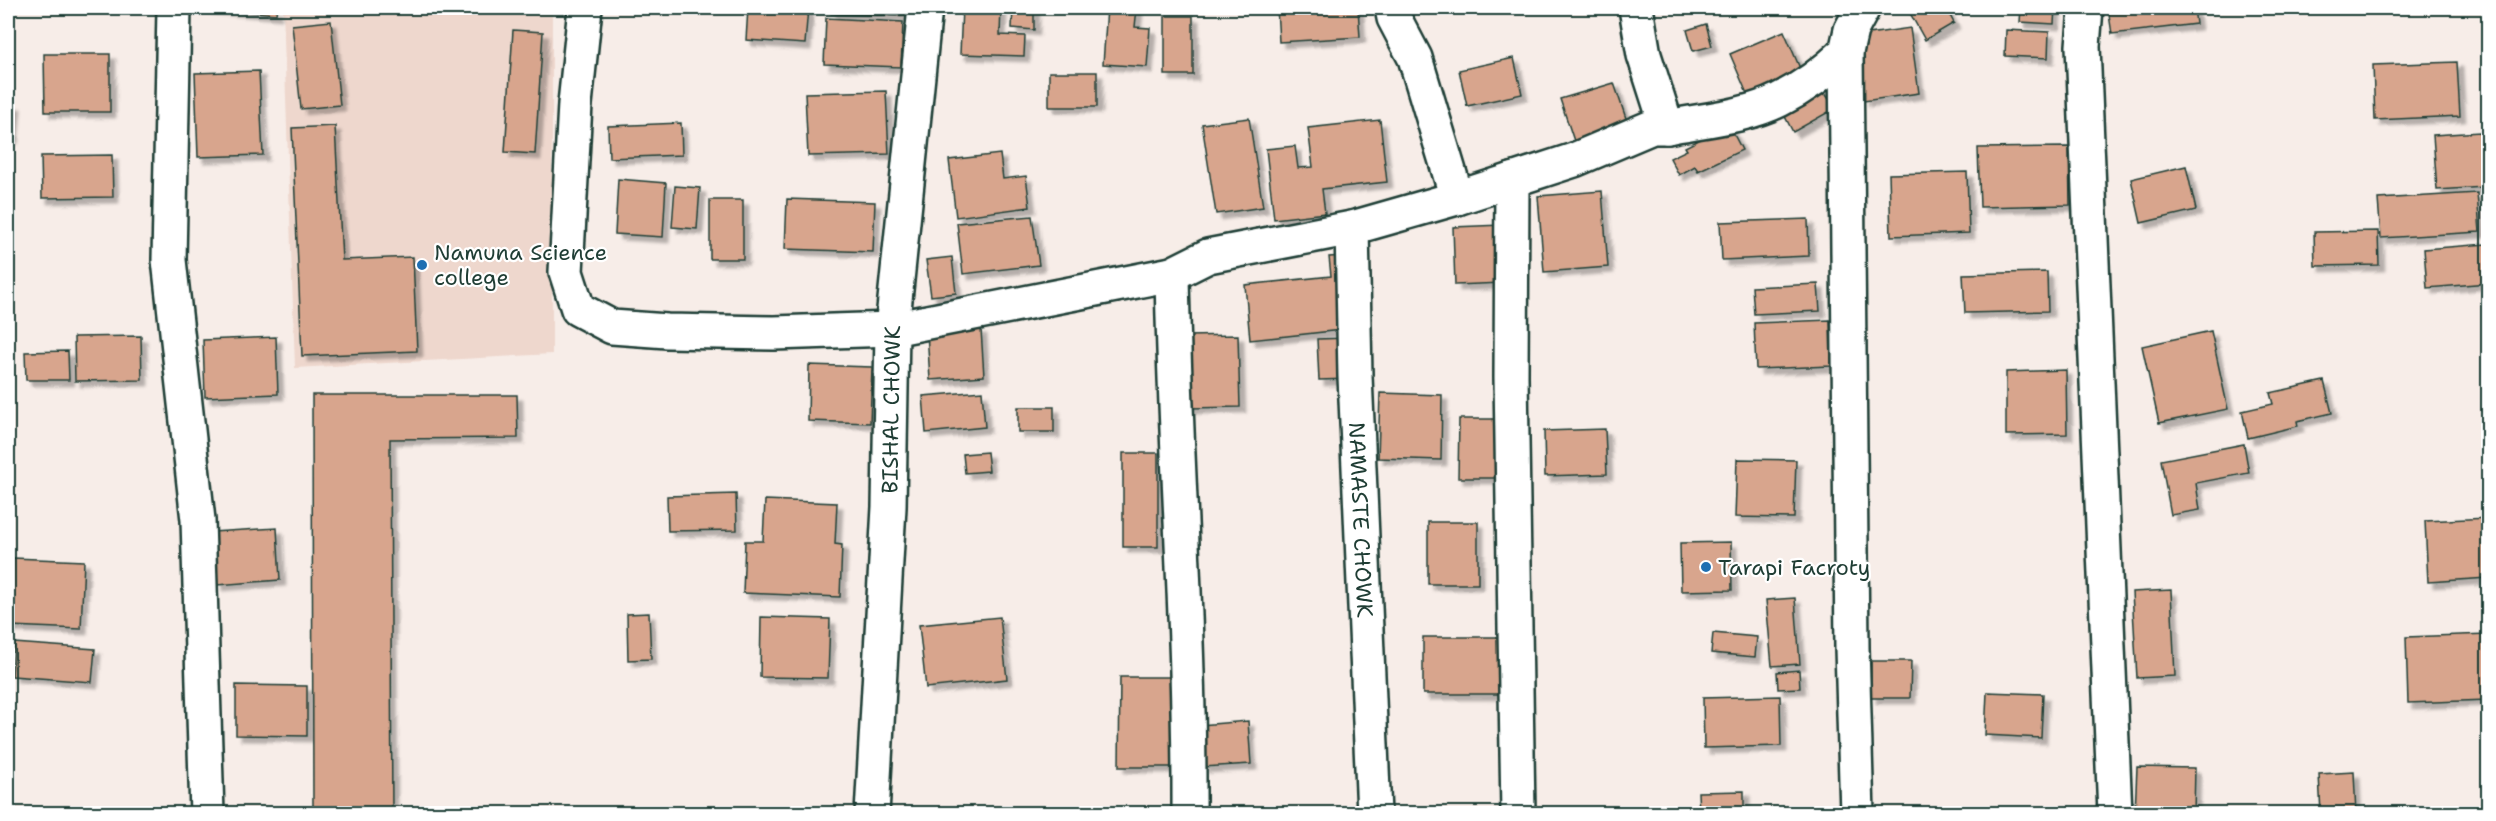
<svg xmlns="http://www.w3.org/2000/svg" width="2496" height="821" viewBox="0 0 2496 821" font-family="'Shantell Sans',sans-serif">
<defs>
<filter id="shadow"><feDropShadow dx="5.5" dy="5.5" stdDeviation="1.5" flood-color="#0004"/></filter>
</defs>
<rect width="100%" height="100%" fill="#f7ede8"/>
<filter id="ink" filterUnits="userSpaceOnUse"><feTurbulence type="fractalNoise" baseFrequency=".0167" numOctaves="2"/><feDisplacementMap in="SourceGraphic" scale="12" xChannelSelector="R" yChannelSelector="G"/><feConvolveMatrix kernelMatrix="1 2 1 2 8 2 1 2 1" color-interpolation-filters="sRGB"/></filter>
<g filter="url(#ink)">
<polygon fill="#eed7cd" points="283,8 552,8 552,354 295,368"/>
<g fill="#d8a58d" stroke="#1f3d34" stroke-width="1.5" filter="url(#shadow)">
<polygon points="205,8 277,8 276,14"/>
<polygon points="748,8 808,8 805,44 746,40"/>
<polygon points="831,8 908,8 907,16 831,14"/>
<polygon points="962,8 1001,8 1000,35 1025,36 1024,56 960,54"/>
<polygon points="1013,8 1034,8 1034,30 1012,28"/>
<polygon points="1107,8 1137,8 1135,27 1150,28 1147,67 1103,64"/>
<polygon points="1277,8 1358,8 1360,37 1279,42"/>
<polygon points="1920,8 1946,8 1954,23 1925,40 1910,13"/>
<polygon points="2021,8 2055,8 2054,24 2020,22"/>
<polygon points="2108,8 2194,8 2196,24 2112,34"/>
<rect x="1165" y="16" width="28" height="59"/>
<polygon points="826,18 903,22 901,67 824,64"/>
<polygon points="331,21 340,105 301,109 292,25"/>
<polygon points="1706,24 1712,46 1693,51 1687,30"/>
<polygon points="1910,28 1919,93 1864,101 1855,36"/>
<polygon points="513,30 543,32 535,154 505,152"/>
<polygon points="2006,30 2049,32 2048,58 2005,56"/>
<polygon points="1784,31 1805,80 1751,103 1730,54"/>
<polygon points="44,54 110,54 110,112 45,112"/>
<polygon points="1514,58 1522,94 1467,106 1459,70"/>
<polygon points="2457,62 2460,116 2375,120 2373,65"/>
<polygon points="259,71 263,155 198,157 195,73"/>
<rect x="1049" y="72" width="48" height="35"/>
<polygon points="1614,83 1631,133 1577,150 1560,99"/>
<polygon points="1820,84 1834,109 1793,132 1779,105"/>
<polygon points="886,91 889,154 808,156 805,93"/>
<polygon points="8,104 15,104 12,138 8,138"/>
<polygon points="1249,118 1263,207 1216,214 1202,124"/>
<polygon points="1380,120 1387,182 1322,189 1325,213 1274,219 1266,149 1295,146 1298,168 1313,167 1308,128"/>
<polygon points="681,123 682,155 609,158 608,126"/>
<polygon points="1729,125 1742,150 1698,171 1695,166 1679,175 1670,158 1687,150 1685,147"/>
<polygon points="335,126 342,260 413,257 417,351 302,356 292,128"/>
<polygon points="2480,132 2485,187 2437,190 2433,135"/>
<polygon points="2069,147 2070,205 1980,207 1978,148"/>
<polygon points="1000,154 1003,179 1026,176 1030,207 956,217 949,160"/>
<polygon points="112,155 113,197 42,198 41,156"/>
<polygon points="2186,166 2196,210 2141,223 2131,179"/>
<polygon points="1967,172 1969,233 1891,236 1889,174"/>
<polygon points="618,179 666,183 663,237 615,234"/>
<polygon points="675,186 700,188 697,229 672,227"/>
<polygon points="1602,191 1608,267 1544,272 1538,196"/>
<polygon points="2477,193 2480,232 2381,238 2378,199"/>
<polygon points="787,199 875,202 873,252 785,249"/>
<rect x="710" y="200" width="33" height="59"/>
<polygon points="1032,216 1039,265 963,274 957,223"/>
<polygon points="1808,219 1809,256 1722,260 1720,222"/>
<polygon points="1502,225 1503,283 1455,285 1453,227"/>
<polygon points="2378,231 2379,265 2315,266 2314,232"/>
<polygon points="2486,244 2488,283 2427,288 2424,249"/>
<polygon points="1343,256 1350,329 1250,340 1245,285 1331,276 1329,257"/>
<polygon points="952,257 956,293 931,296 926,260"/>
<polygon points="2047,272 2048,311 1965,313 1963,274"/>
<polygon points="1818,284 1820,311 1754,314 1752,287"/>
<polygon points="1830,320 1831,366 1756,369 1754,323"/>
<polygon points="981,329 984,376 930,380 927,332"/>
<polygon points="2211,331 2228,409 2159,423 2142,346"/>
<polygon points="1238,335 1240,407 1189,408 1187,336"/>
<polygon points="141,336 142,380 75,381 74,337"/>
<polygon points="276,337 278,394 205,397 203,340"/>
<polygon points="1349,338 1349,379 1319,380 1317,339"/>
<polygon points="68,351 69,380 26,380 25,352"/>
<polygon points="809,365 872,367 870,423 808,421"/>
<polygon points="2066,370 2067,434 2006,435 2006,372"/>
<polygon points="2324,381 2332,413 2297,421 2298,426 2248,438 2242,411 2273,404 2270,393"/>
<polygon points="982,391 985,427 926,433 923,396"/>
<polygon points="1380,393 1442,395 1441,460 1378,458"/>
<polygon points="312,395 517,395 518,438 390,439 392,814 313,814"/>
<rect x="1018" y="407" width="36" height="25"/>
<polygon points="1459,419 1503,419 1502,478 1458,478"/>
<polygon points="1605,429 1607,474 1545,476 1544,431"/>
<polygon points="2244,444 2249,473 2196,483 2200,510 2171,515 2161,460"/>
<polygon points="987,452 989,471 965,473 963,454"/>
<rect x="1123" y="453" width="35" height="94"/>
<polygon points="1737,459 1796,460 1794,518 1735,517"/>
<polygon points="736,494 737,530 668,531 667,496"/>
<polygon points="765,500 837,503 835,544 842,545 840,597 743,593 745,541 763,541"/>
<polygon points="2488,518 2488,578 2428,582 2425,521"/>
<rect x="1428" y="522" width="50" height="62"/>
<polygon points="277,528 280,580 217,585 212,532"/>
<polygon points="1731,542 1732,590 1681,591 1680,543"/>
<polygon points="13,558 84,561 81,629 10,626"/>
<polygon points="2171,590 2175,676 2137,678 2132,592"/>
<polygon points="1795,598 1800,664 1772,666 1766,600"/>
<polygon points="649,613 651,659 628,660 627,614"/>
<polygon points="761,617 830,619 828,678 760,677"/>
<polygon points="1000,617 1007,679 926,688 919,625"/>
<polygon points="1713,633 1757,637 1755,657 1711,653"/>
<polygon points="2488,634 2488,700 2408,703 2406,637"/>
<rect x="1423" y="637" width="78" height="57"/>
<polygon points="14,643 95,649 92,682 12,676"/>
<polygon points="1871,661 1911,661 1910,698 1871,698"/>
<polygon points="1799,670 1800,688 1778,689 1777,672"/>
<polygon points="1120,677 1177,677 1177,767 1119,767"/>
<polygon points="236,685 307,686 307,736 236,735"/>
<polygon points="1987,692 2043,694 2041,738 1985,735"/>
<polygon points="1780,696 1781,746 1704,748 1703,698"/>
<polygon points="1248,721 1251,764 1203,767 1200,725"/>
<polygon points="2137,767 2195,768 2194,814 2135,814"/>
<polygon points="2354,772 2356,814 2321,814 2319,774"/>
<polygon points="1744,791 1744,814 1699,814 1698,792"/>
</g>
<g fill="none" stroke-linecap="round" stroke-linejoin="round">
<g stroke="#1f3d34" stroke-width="38">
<g id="minor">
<polyline points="174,8 169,260 198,520 207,814"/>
<polyline points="585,8 575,104 566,272 578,309 612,327 667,331 774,333 892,329 1172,274 1208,256 1352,228 1457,198 1574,160 1652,127 1667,127 1644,55 1636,8"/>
<polyline points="1392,8 1394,18 1415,58 1457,198"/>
<polyline points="2086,8 2083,46 2115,814"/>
<path d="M1667 127C1703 120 1745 117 1779 100 1803 88 1826 71 1846 52"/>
<polyline points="1512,180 1511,377 1518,814"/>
<path id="s1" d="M1352 228 1355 376 1374 814"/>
<path d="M1172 274C1175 454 1190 633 1189 814"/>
<path id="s2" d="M872 814 889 507 892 329 925 8"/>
<polyline points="1857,814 1852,648 1846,52 1851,30 1863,8"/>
</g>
</g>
<use href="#minor" stroke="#fff" stroke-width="33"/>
</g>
</g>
<g fill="#1f6fb2" stroke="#fff" stroke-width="2">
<circle cx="422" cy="265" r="6"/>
<circle cx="1706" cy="567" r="6"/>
</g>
<g text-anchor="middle" stroke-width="4.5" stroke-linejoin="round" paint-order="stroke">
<g font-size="22" fill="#1f3d34" stroke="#fff" text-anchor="start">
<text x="434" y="260">Namuna Science<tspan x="434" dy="25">college</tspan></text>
<text x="1718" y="575">Tarapi Facroty</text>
</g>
<g font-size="22" fill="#1f3d34" stroke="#fff">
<text dy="8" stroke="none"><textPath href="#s2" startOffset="405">BISHAL CHOWK</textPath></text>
<text dy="8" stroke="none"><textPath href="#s1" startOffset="292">NAMASTE CHOWK</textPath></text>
</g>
</g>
<rect width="2496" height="821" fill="none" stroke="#fff" stroke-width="30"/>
<rect x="15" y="15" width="2466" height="791" fill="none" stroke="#1f3d34" stroke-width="2" filter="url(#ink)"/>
</svg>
